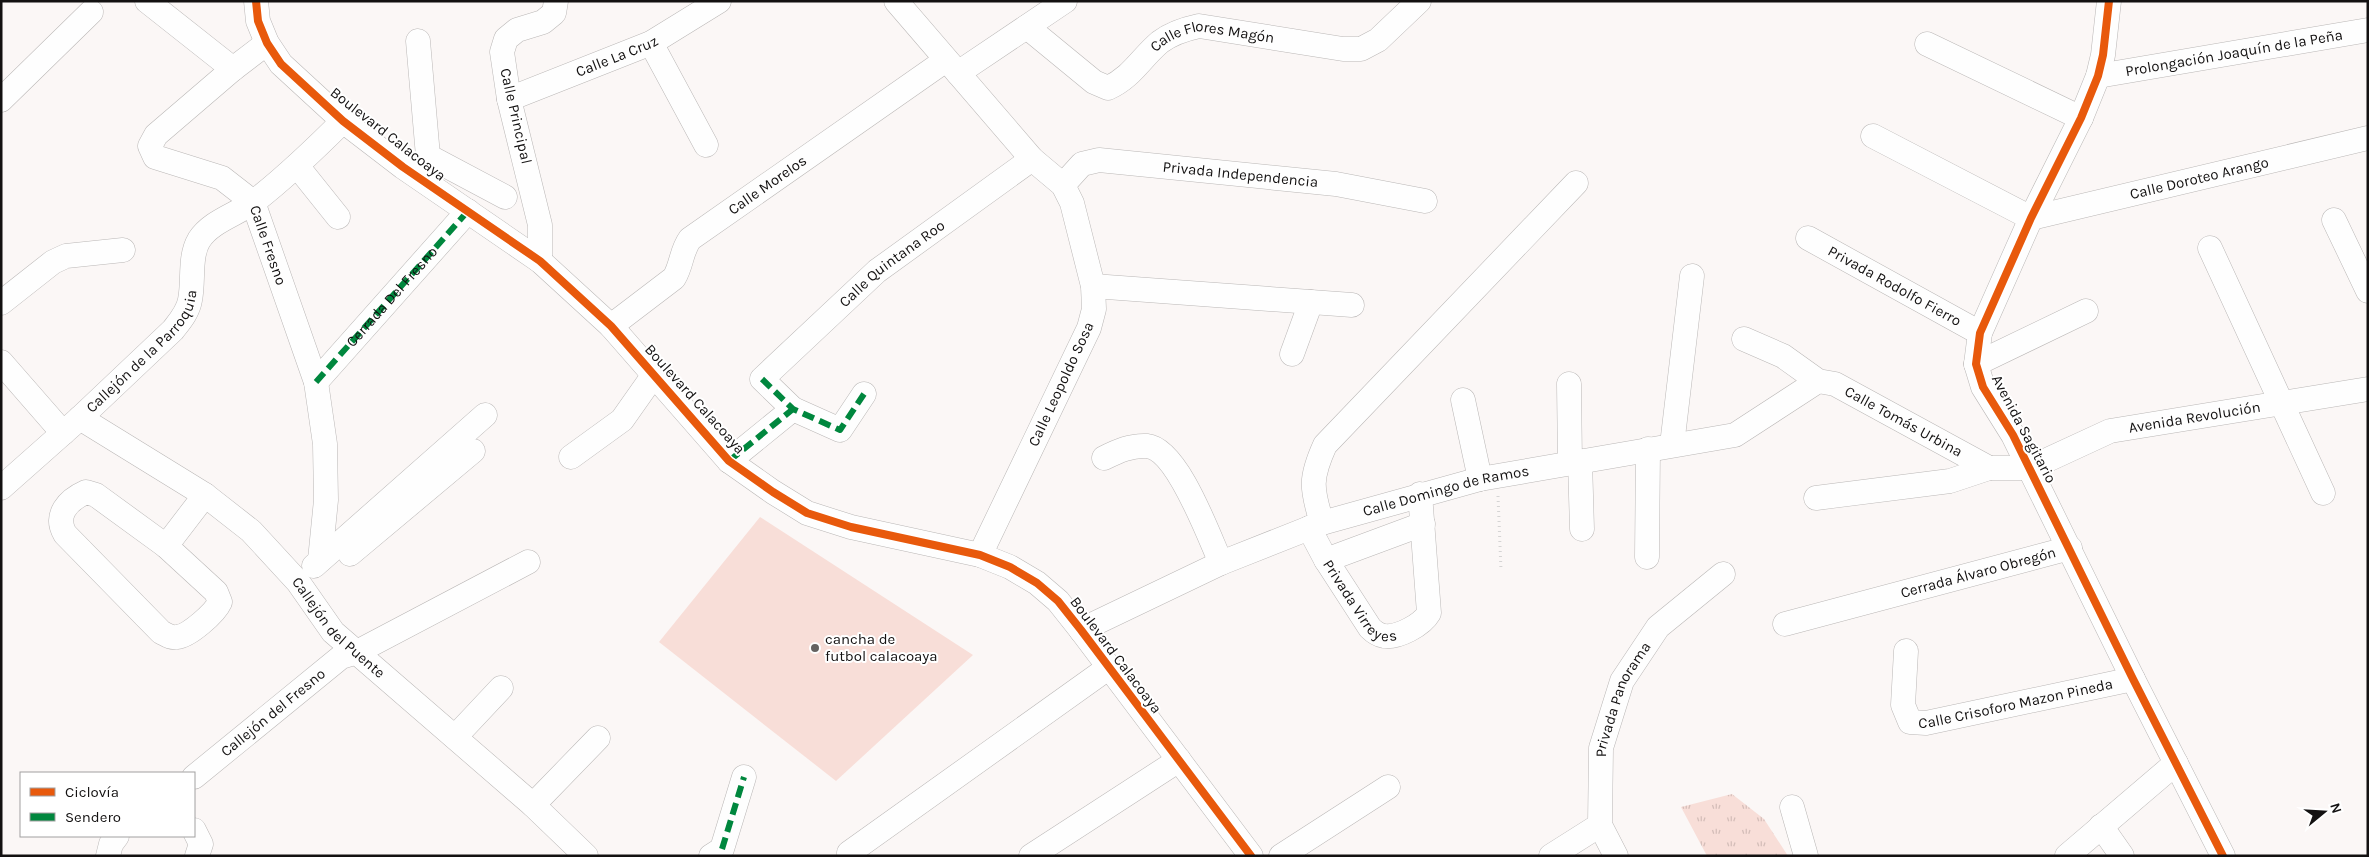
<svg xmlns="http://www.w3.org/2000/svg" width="2369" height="857" viewBox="0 0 2369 857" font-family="Karla,sans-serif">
<defs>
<pattern id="park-tufts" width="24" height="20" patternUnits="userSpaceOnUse" patternTransform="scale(1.25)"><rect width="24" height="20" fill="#f8ded8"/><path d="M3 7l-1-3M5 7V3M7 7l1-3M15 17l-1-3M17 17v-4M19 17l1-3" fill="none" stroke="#d4bdb8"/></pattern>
</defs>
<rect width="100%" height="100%" fill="#fbf7f6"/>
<polygon fill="url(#park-tufts)" points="1732,794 1764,819 1788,856 1707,856 1681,807"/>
<polygon fill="#f8ded8" points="760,517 973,655 836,781 659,642"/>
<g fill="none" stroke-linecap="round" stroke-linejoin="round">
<g stroke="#bab7b6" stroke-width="25">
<g id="minor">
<polyline points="147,1 233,69"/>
<polyline points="256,1 258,21 267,43 281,64 343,121 403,167 540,261 611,326 729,461 773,492 807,513 851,527 980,555 1010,567 1037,583 1058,601 1081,630 1251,856"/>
<polyline points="896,1 1032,159 1063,185 1072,203 1093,286 1094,309 1089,328 980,555"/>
<polyline points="2109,1 2103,55 2098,76 2081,118 2031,218 1980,333 1976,364 1983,387 2013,435 2133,679 2223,856"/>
<path id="s1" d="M1027 27 1094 82 1108 88C1132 77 1141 58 1160 42 1172 33 1185 29 1199 26L1343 49H1361L1378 40 1419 1"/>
<polyline points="418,41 428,156 505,197"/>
<path id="s2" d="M267 43 233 69 156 135 150 146 155 157 222 178 253 202 316 382 325 444 326 500 320 560"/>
<polyline points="651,43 706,145"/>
<polyline points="1927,44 2081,118"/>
<polyline points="958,73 1065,1"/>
<path id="s3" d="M2098 76 2368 30"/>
<path id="s4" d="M509 99 651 43 719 1"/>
<polyline points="1,100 91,12"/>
<path id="s5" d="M1873 136 2031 218 2368 138"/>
<polyline points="298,167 338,217"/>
<path id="s6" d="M1063 185 1082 164 1099 160 1336 184 1425 201"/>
<polyline points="2334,220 2368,291"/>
<path id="s7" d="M1808 238 1980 333"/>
<polyline points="2210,248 2323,493"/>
<polyline points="540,261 540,225 509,99 502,52 506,39 517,30 543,22 554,13 556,1"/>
<polyline points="1093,286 1352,305"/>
<polyline points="1,303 53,262 66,256 123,250"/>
<path id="s8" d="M611 326 674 278C682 265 681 251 690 239L946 60"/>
<path id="s9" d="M1744 339 1783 356 1818 381 1835 384 1989 468"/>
<polyline points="1292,354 1311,302"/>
<polyline points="1,362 63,433"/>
<polyline points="1976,364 2086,311"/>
<polyline points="316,382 468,211"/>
<polyline points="1569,384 1570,463"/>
<path id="s10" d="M864 394 840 430 793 409 762 379 877 271 1032 159"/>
<polyline points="1463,400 1480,479"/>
<path id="s11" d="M80 418 205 495 251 531 298 582 333 632 533 805 586 856"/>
<polyline points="1672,445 1692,276"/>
<polyline points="571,457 622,420 653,376"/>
<path d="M1104 458C1118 451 1131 445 1147 446 1178 449 1209 537 1221 563"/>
<polyline points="729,461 793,409"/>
<polyline points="1580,461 1582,529"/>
<path id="s12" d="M1 488 80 418 173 330C180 321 188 312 190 300 194 281 189 257 199 240 211 221 238 214 255 201 287 176 315 149 343 121"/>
<path d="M86 492 96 495 166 546 216 592 220 602C215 613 189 636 177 637 170 638 167 635 161 632L65 534C54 515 68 500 86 492Z"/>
<path id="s13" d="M1816 498 1950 481 1989 468H2030L2110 431 2368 389"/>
<path d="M1322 523C1311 488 1310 478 1325 445L1576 183"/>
<path id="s14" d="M1309 528 1326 560 1370 628C1374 632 1378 635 1384 636 1398 638 1422 625 1429 613L1420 494"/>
<polyline points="166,546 205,495"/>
<polyline points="350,554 473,451"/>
<polyline points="1647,557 1648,449"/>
<polyline points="1326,560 1423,524"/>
<polyline points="314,566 485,415"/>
<path id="s15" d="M1785 624 2070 548"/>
<path id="s16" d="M1081 630 1221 563 1322 523 1480 479 1735 435 1818 381"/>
<path id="s17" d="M1906 651 1903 705 1910 722 1926 723 2133 679"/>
<polyline points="455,737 501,688"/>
<path id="s18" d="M194 777 341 657 357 652 528 562"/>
<polyline points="533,805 598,738"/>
<polyline points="1792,807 1806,856"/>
<polyline points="2101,826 2122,856"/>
<polyline points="194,830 201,844 197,856"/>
<polyline points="849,853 1108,668"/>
<polyline points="108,856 111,844 117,836"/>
<polyline points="711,856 722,849 744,777"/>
<polyline points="1031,856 1179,760"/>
<polyline points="1281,856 1388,787"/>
<polyline points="1551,856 1600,825"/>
<path id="s19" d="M1616 856 1600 825 1601 748 1622 681 1658 627 1723 574"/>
<polyline points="2067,856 2176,763"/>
</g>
</g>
<polyline stroke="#d5d4d4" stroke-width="3" stroke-dasharray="1 4" stroke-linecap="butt" points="1498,496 1501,570"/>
<use href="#minor" stroke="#fefefe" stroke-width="24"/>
<g stroke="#00873e" stroke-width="6" stroke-dasharray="12 6" stroke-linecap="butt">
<polyline points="762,379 793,409 840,430 864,394"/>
<path id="s20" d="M316 382 468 211"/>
<polyline points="729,461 793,409"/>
<polyline points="722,849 744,777"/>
</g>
<g stroke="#fff" stroke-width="11">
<g id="cycleway">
<polyline points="256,1 258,21 267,43 281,64 343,121 403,167 540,261 611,326 729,461 773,492 807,513 851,527 980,555 1010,567 1037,583 1058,601 1081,630 1251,856"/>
<polyline points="2109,1 2103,55 2098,76 2081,118 2031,218 1980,333 1976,364 1983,387 2013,435 2133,679 2223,856"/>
</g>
</g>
<use href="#cycleway" stroke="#e8590c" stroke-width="8"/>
</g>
<circle fill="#646261" stroke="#fff" stroke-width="2" cx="815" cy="648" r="5"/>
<g text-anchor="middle" stroke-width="4" stroke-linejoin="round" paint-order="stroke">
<g font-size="15" fill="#131111" stroke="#fff">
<text dy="5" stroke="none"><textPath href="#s1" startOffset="226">Calle Flores Magón</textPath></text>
<text dy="5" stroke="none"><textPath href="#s3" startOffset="138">Prolongación Joaquín de la Peña</textPath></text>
<text dy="5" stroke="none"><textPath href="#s4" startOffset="116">Calle La Cruz</textPath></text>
<text transform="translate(516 116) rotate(77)" y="5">Calle Principal</text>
<text transform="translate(388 134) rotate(38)" y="5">Boulevard Calacoaya</text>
<text dy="5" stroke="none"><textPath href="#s6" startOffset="188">Privada Independencia</textPath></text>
<text dy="5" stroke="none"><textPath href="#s5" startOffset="351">Calle Doroteo Arango</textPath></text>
<text dy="5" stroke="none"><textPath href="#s8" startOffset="216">Calle Morelos</textPath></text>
<text dy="5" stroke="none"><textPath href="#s2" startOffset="324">Calle Fresno</textPath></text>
<text dy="5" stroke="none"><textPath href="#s10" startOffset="312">Calle Quintana Roo</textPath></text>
<text dy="5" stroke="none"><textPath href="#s7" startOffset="99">Privada Rodolfo Fierro</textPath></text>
<text dy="5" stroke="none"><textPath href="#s20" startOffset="114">Cerrada Del Fresno</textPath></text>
<text dy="5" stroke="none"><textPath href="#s12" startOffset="198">Callejón de la Parroquia</textPath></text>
<text transform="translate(1061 384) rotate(-65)" y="5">Calle Leopoldo Sosa</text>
<text transform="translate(695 399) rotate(48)" y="5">Boulevard Calacoaya</text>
<text dy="5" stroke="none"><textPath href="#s13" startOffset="391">Avenida Revolución</textPath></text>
<text dy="5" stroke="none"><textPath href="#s9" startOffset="181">Calle Tomás Urbina</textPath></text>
<text transform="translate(2024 429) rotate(62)" y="5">Avenida Sagitario</text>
<text dy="5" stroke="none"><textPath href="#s16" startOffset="392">Calle Domingo de Ramos</textPath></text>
<text dy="5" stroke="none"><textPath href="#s15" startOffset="200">Cerrada Álvaro Obregón</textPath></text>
<text dy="5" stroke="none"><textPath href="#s14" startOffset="92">Privada Virreyes</textPath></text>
<text dy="5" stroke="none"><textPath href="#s11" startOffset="336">Callejón del Puente</textPath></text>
<text transform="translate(1116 655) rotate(53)" y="5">Boulevard Calacoaya</text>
<text dy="5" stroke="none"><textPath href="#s19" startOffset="165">Privada Panorama</textPath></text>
<text dy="5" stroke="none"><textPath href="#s17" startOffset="180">Calle Crisoforo Mazon Pineda</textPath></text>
<text dy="5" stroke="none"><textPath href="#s18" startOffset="102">Callejón del Fresno</textPath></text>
</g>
<g font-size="15" fill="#131111" stroke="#fff" text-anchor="start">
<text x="825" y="644">cancha de<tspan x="825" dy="17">futbol calacoaya</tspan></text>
</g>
</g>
<rect width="2369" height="857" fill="none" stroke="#131111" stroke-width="5"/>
<rect x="20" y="772" width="175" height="65" fill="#ffffff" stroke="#a1a0a0"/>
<rect x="30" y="788" width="25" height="8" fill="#e8590c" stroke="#a1a0a0"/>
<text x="65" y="797" font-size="15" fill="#131111">Ciclovía</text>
<rect x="30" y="813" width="25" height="8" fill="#00873e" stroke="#a1a0a0"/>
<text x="65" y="822" font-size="15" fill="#131111">Sendero</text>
<g transform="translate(2324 812) rotate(72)" stroke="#ffffff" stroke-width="4" paint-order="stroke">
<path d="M0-4L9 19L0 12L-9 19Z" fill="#131111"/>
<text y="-8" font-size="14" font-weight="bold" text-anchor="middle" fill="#131111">N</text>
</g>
</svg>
